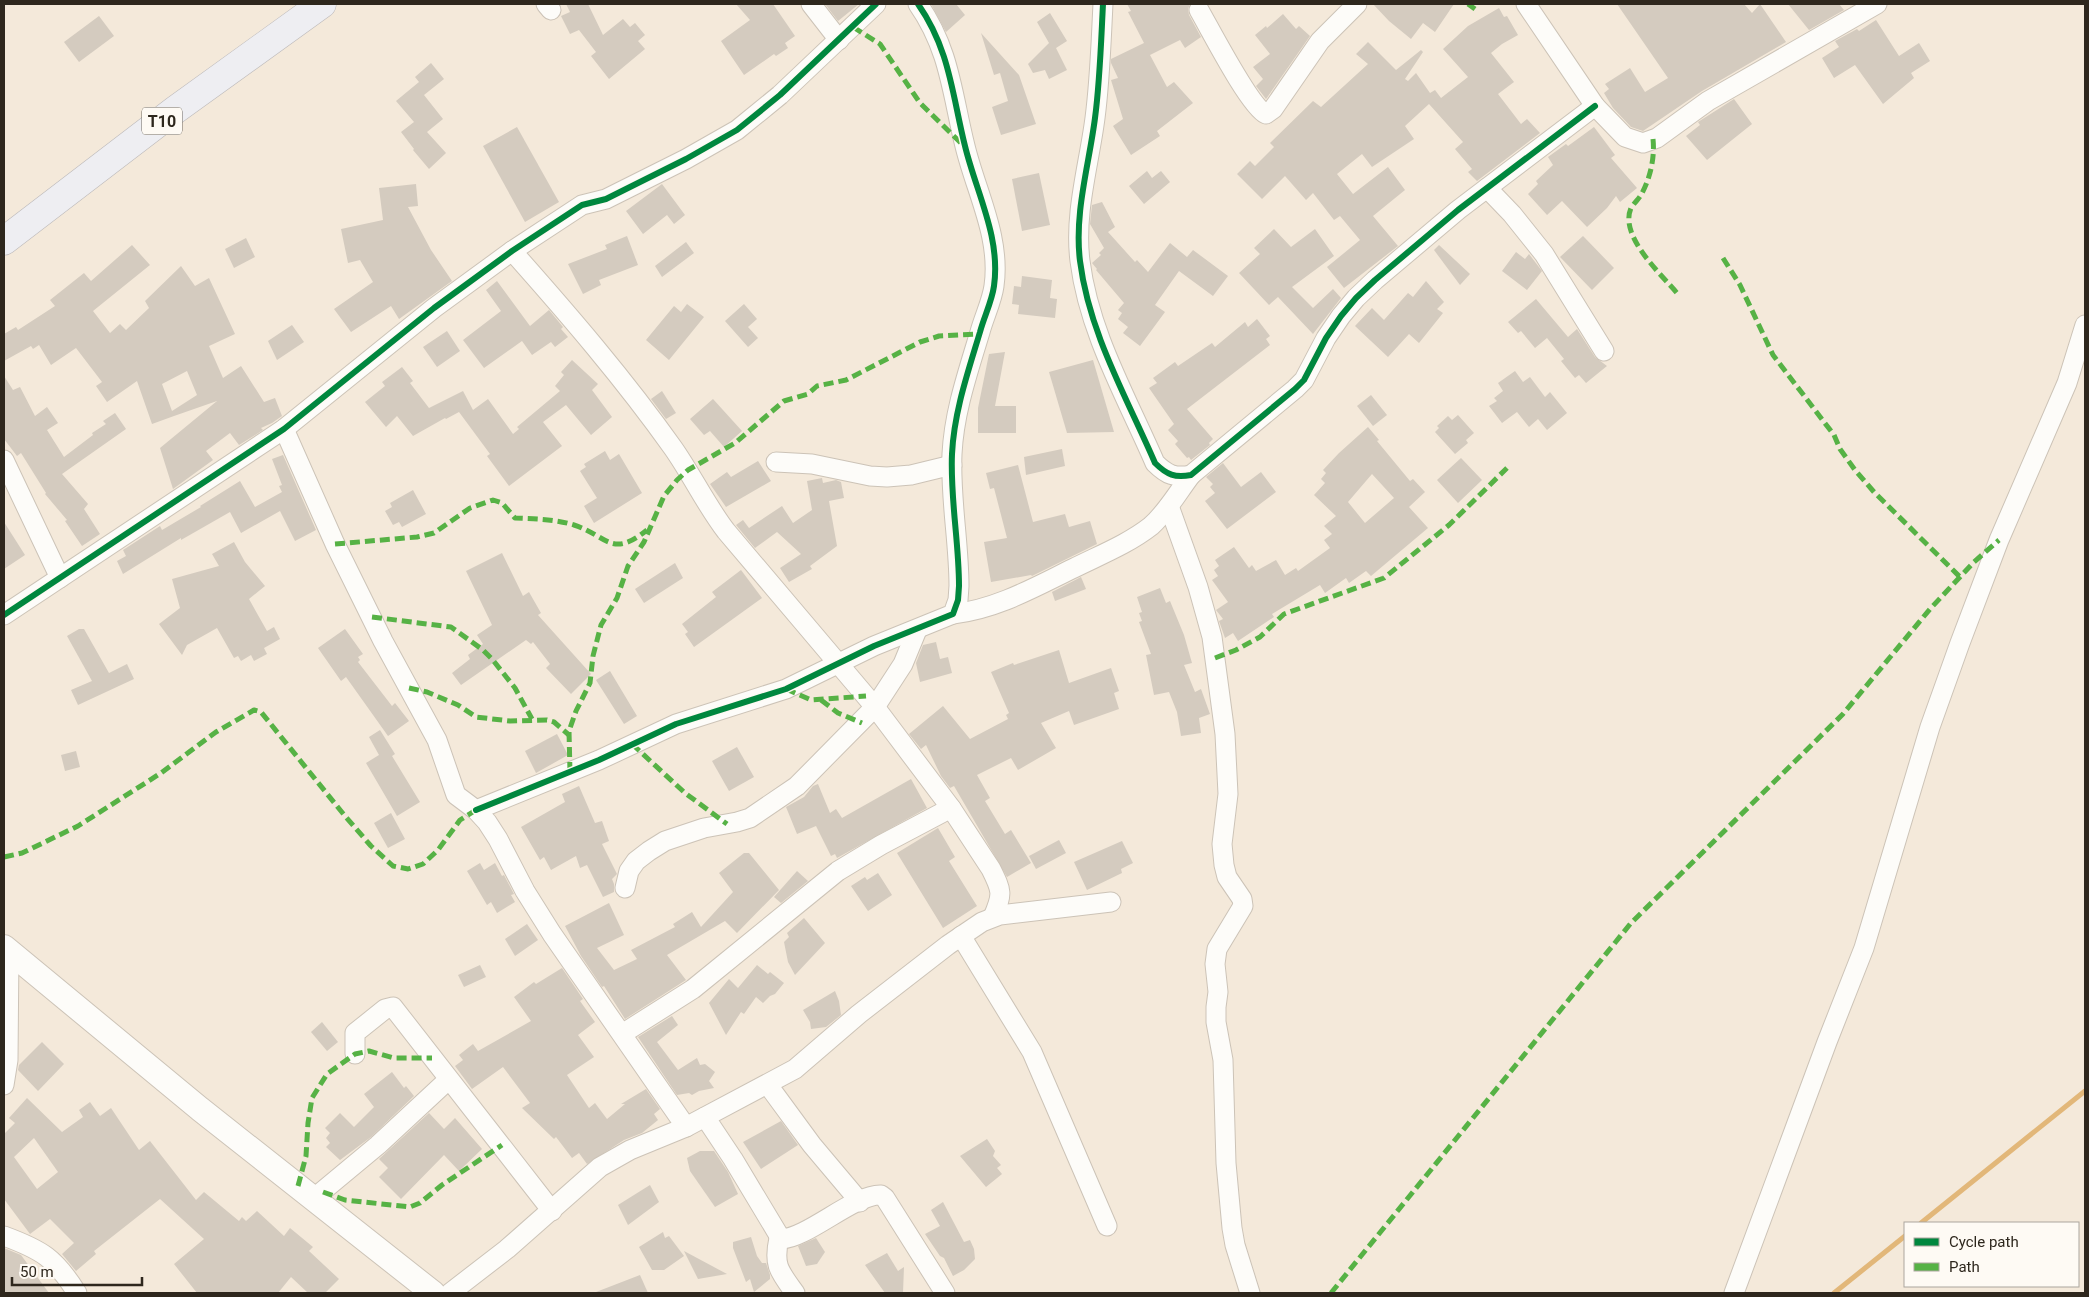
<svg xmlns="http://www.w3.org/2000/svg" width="2089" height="1297" viewBox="0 0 2089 1297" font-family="Roboto,sans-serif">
<rect width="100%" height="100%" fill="#f4e9da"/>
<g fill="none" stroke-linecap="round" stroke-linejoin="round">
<g stroke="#e2b779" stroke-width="5">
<polyline points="1921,1223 2085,1091"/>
<polyline points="1834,1293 1905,1236"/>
</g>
</g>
<g fill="#d4cbbf" fill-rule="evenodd">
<polygon points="566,4 588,4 603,35 623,19 630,27 635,23 645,35 638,41 645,49 609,79 591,56 596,52 579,30 570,34 561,16 570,12"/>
<polygon points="736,4 773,4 795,36 785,43 788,48 776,56 774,54 744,75 721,41 750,20"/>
<polygon points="825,4 859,4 838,21"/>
<polygon points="931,4 956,4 965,15 946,32"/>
<polygon points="1127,4 1190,4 1188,9 1189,15 1201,37 1185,48 1180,40 1150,55 1167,87 1174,82 1193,103 1157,131 1160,136 1131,155 1113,126 1123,119 1111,80 1118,78 1111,63 1111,59 1144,43 1128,12 1131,11"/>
<polygon points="1373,4 1454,4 1435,32 1423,23 1411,39 1389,21"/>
<polygon points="1617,4 1744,4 1752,13 1760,4 1786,42 1702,91 1643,131 1631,127 1613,108 1604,93 1609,89 1605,84 1630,68 1645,92 1668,78"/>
<polygon points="1788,4 1839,4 1844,10 1809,30"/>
<polygon points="1499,8 1504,17 1507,16 1518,35 1502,44 1491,53 1514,82 1498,94 1521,124 1527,119 1540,133 1477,181 1468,172 1472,169 1455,149 1463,142 1429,104 1405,126 1414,139 1372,167 1362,154 1337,174 1353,194 1388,167 1405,190 1373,216 1398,246 1344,288 1327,267 1360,240 1340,216 1334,220 1313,193 1306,200 1285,176 1262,199 1237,174 1250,161 1255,166 1274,147 1270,143 1313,101 1321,107 1368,64 1356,54 1368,42 1396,70 1421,50 1423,52 1405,79 1408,81 1416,73 1430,93 1435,90 1441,98 1468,77 1443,49 1468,26"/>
<polygon points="1050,13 1067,41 1056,48 1067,70 1049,79 1045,70 1033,73 1028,64 1049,43 1037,22"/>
<polygon points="1283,14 1296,29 1299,26 1310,36 1266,99 1256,86 1263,79 1253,67 1270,54 1255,35 1266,26 1267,28"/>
<polygon points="99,16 114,36 79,62 64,42"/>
<polygon points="1876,20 1899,56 1919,43 1930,61 1911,73 1914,78 1883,104 1855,65 1834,78 1822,58 1839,47 1835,41 1857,29 1859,31"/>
<polygon points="981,33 1019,75 1036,124 1001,135 992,107 1008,101 1000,73 994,75"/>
<polygon points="431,63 444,79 424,95 443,119 427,132 446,153 429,169 413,150 414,149 401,132 414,122 396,101 419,82 415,77"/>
<polygon points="1734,99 1752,124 1707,160 1686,136 1700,125 1698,122"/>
<polygon points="517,127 559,202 525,222 483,146"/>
<polygon points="1594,127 1615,155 1611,158 1637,188 1620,202 1616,196 1607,208 1587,227 1562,201 1547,215 1528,194 1538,184 1536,181 1553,165 1548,157 1566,144 1568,146"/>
<polygon points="1147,171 1152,178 1161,171 1170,182 1144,204 1129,186"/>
<polygon points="1039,173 1050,225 1022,231 1012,179"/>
<polygon points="416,184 418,206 408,207 431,250 452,281 399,319 391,306 351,332 334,309 373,282 360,260 348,263 341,229 383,220 379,188"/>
<polygon points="662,184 685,215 674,224 667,215 643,234 626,211"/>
<polygon points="1102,202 1115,227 1108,232 1135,262 1137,260 1148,272 1170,243 1187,257 1193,250 1228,276 1213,296 1179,271 1155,305 1165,312 1140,346 1123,333 1128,327 1118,319 1122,313 1118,310 1124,303 1096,270 1097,269 1092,263 1101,255 1099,253 1104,248 1090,224 1092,205"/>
<polygon points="1274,229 1291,247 1315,229 1334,256 1292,287 1313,308 1333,289 1341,298 1313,334 1278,297 1269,305 1239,273 1260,254 1254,248"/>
<polygon points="627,236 638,265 599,280 601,285 583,294 568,264 607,249 605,245"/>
<polygon points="1583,236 1614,268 1592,290 1560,257"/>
<polygon points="246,238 255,257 234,268 225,249"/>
<polygon points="686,242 694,253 662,277 655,266"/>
<path d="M132 245 150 265 93 311 110 333 120 324 126 330 149 308 145 301 181 266 195 286 209 278 235 334 209 346 223 378 241 366 264 402 275 398 282 416 272 423 261 428 263 430 239 445 230 433 206 451 213 460 173 489 160 448 217 401 174 416 172 412 174 416 152 424 137 381 107 402 96 386 102 382 76 348 51 365 39 345 33 349 31 346 4 361V334L16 327 18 330 55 306 50 300 84 273 91 281ZM187 371 197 395 172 411 162 384Z"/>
<polygon points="1439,245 1470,274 1460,285 1434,250"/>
<polygon points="1516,252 1525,259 1529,254 1542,271 1527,290 1502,271"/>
<polygon points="1022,276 1052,280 1050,298 1057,299 1055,318 1018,314 1019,305 1012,304 1014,286 1021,287"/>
<polygon points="497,281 530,326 549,310 563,327 561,329 568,337 555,347 551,342 532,355 522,341 484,368 463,340 501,311 486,290"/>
<polygon points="1426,281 1444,302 1437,309 1443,313 1419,343 1409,334 1388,357 1355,326 1372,308 1384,320 1408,293 1413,297"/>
<polygon points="1536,299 1568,337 1577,329 1595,357 1607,366 1586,383 1579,375 1575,378 1561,361 1564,359 1547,338 1535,348 1521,331 1518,333 1508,322"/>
<polygon points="687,304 704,317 669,360 646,340 674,306 681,312"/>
<polygon points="744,304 757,319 748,327 758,338 748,347 725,321"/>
<polygon points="1257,319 1270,336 1266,339 1270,345 1187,409 1213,439 1209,443 1210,445 1191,460 1189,457 1187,458 1175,444 1178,441 1168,430 1174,424 1149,388 1157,383 1153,378 1175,362 1178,366 1212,343 1215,347 1245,322 1248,327"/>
<polygon points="292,325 304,342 277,360 268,341"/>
<polygon points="447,331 460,351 437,367 423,347"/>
<polygon points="1005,352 995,406 1016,406 1016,433 978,433 978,408 989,354"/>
<polygon points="572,360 598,384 592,390 612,417 591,435 566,405 543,422 562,446 509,486 487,456 490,454 459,412 446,419 445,418 413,436 397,416 386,427 365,402 385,386 382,382 402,367 413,381 410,383 429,408 463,391 473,410 488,399 513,434 519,429 517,427 560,391 555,386 564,375 561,372"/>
<polygon points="1093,360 1114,432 1067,433 1049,372"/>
<polygon points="1515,371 1523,382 1530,377 1545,397 1550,392 1567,413 1547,430 1538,419 1529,427 1517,412 1502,423 1489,406 1497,401 1494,398 1503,391 1498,383"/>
<polygon points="4,376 13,390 20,387 35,416 47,407 58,423 47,430 64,457 93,435 92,433 106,424 103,421 115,413 126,429 62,474 88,504 84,509 100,534 82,546 65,521 67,520 45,494 46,493 21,453 17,456 4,439"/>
<polygon points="662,391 676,413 666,419 651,399"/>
<polygon points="1371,395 1387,415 1373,426 1357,406"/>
<polygon points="713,399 742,431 724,447 710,431 704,435 690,419"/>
<polygon points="1458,415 1474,433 1466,440 1468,443 1455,454 1435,432 1439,428 1437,426 1448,416 1452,420"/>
<path d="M1368 427 1379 440 1377 441 1410 481 1413 479 1425 492 1409 507 1428 528 1371 576 1366 571 1349 583 1346 578 1325 593 1320 585 1272 614 1274 617 1238 641 1233 633 1225 638 1219 621 1223 619 1216 610 1228 602 1212 580 1218 576 1214 570 1219 566 1215 560 1234 547 1249 568 1252 565 1256 571 1276 560 1285 575 1296 568 1298 571 1330 548 1324 540 1332 534 1324 526 1336 516 1314 495 1325 483 1321 479 1326 473 1323 470 1339 453ZM1372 474 1394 498 1365 523 1348 502Z"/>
<polygon points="1062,449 1065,466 1026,475 1024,457"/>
<polygon points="605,451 610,460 619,454 642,493 594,523 584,506 597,498 580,471 586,467 584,464"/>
<polygon points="283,455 316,530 295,541 280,511 241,533 230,512 181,540 181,538 123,574 117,561 126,556 123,550 160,526 162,530 201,507 200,506 240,481 255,507 282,492 279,486 282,485 272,459"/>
<polygon points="1461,458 1482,480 1458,503 1437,480"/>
<polygon points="758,461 771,481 726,507 710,484 727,472 731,477"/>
<polygon points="1223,463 1241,487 1261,472 1276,492 1227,529 1205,501 1215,493 1210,487 1213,484 1206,477"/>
<polygon points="1018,465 1033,522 1065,514 1069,527 1090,521 1097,544 1032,576 1031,575 991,582 984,542 1007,538 994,488 990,489 986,473"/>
<polygon points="822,478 823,483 836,480 841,482 844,498 829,501 837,546 810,566 812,569 789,582 780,568 801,554 777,532 755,548 736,525 743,520 749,528 782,506 793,523 812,510 807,481"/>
<polygon points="413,490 426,514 402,527 399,522 393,525 385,511 392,507 390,503"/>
<polygon points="4,522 25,555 4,569"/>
<polygon points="234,542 245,562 265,586 249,599 267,631 274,627 280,639 264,648 267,654 254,661 251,655 241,661 238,656 234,658 217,628 187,645 182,655 159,624 180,608 172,579 219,566 212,554"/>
<polygon points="502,553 523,596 529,592 541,613 538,615 591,674 571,694 546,668 550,664 533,642 531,644 526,640 461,685 452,673 470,659 468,655 483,644 477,635 492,625 466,571"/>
<polygon points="675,563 683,578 644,603 635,589"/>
<polygon points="741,570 762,598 694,647 685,634 688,632 682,624 716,597 712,592"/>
<polygon points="1081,577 1086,589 1055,601 1052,592"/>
<polygon points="1160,588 1166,603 1170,601 1184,635 1192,663 1184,665 1195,692 1201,689 1210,714 1199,718 1201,733 1181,736 1177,712 1169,692 1154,695 1146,655 1151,654 1139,622 1142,621 1139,613 1142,612 1137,597"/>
<polygon points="79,629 84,629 109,673 127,664 134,679 78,705 71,690 92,681 67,636"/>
<polygon points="345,629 363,654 358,657 360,660 358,662 392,706 395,703 409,721 388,736 346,677 341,681 318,648"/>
<polygon points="936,642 940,659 948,657 952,673 920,682 916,663 923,645"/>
<polygon points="1059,650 1069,683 1111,668 1119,691 1114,693 1119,709 1074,725 1069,711 1041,723 1056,748 1018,770 1011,758 977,775 990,798 985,801 1005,834 1011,830 1031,863 1007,877 954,786 950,788 941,776 926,745 921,749 909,734 943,706 970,739 1008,719 1006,715 1009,713 991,672 1013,663 1014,665"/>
<polygon points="610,671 637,716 624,724 596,680"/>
<polygon points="380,730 395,754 392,756 420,802 397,816 366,763 379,755 369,737"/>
<polygon points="557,734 568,755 536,773 525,751"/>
<polygon points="737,747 754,777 729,791 712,761"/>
<polygon points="76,751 80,767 65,771 61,755"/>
<polygon points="911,779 927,808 837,858 835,854 831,856 816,826 797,834 786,807 804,797 813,786 818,784 830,813 836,809 842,818"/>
<polygon points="579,786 595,823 602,821 609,841 602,844 617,874 612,879 614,884 614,892 603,897 587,865 580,868 576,856 551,870 544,857 540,860 521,827 565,802 562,794"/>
<polygon points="391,813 405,839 388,848 374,823"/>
<polygon points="938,828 955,857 949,861 977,906 943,928 897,853"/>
<polygon points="1059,840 1066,853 1036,869 1029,856"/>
<polygon points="1122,841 1133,863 1121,869 1122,873 1087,890 1074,862"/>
<polygon points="744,853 749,853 779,890 737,933 725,921 667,955 686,980 625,1019 604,986 602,987 581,956 565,926 609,903 624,935 597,948 614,970 637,959 631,950 675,927 673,924 692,912 701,927 733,892 719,873"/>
<polygon points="480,863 484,870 495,863 502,876 504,875 514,894 511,895 515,902 497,913 491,902 487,905 467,871"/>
<polygon points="797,871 808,881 781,903 774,897"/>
<polygon points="878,873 892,895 868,911 851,886 865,877 867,880"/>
<polygon points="804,918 825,943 795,975 788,962 784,942 789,937 787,933"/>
<polygon points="527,924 538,940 515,956 505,939"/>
<polygon points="480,965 486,977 464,987 458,975"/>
<polygon points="757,965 768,974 770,972 784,983 775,994 770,996 763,1003 756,997 744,1014 741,1012 726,1035 709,1003 729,979 738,988"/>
<polygon points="562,968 583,999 580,1001 595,1022 578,1035 594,1057 567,1075 589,1108 595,1103 607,1119 625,1104 621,1104 646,1089 660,1109 654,1114 658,1120 642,1133 624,1140 587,1164 579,1153 572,1158 556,1137 554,1139 522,1108 530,1103 503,1067 472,1089 455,1066 463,1060 459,1055 473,1044 478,1051 531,1021 514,997 534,982 536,984"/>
<polygon points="835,991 839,1001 841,1015 826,1027 811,1029 810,1022 803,1010"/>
<polygon points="672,1016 678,1025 657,1042 678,1070 697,1058 700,1065 705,1064 715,1072 709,1081 714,1088 699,1091 692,1095 689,1093 677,1095 638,1037"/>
<polygon points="322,1022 338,1042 327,1051 311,1032"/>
<polygon points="42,1042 64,1064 38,1091 18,1070 19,1065"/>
<polygon points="392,1072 404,1088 406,1086 414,1096 371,1137 340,1160 326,1147 330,1143 326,1138 330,1133 325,1128 340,1113 354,1127 374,1107 364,1094"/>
<path d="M27 1098 62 1132 83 1117 79 1110 90 1102 100 1116 111 1108 139 1150 150 1141 196 1200 204 1192 239 1221 242 1217 246 1221 257 1211 284 1236 290 1228 313 1247 309 1251 339 1279 325 1293H308L291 1277 278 1293H197L174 1264 204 1239 160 1199 94 1251 96 1254 76 1271 62 1254 74 1243 50 1219 30 1234 4 1199V1134L15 1123 9 1118ZM34 1138 58 1172 37 1189 14 1157Z"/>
<polygon points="429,1113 444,1129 455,1118 482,1149 459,1171 444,1155 401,1199 379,1177 388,1168 379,1159"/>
<polygon points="781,1121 798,1145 761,1169 743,1142"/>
<polygon points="987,1139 995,1151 993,1156 1001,1165 997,1168 1002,1174 986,1187 960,1156"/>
<polygon points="700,1151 714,1151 728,1172 738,1194 715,1207 690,1171 687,1158"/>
<polygon points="650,1185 659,1202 628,1225 618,1205"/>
<polygon points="943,1202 964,1242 970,1240 974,1249 975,1259 964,1270 953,1276 944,1258 940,1256 925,1234 940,1226 931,1210"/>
<polygon points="663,1232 665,1238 669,1236 684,1256 664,1270 652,1270 639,1247"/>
<polygon points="751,1237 757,1256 762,1263 766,1263 770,1275 770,1279 754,1292 750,1279 746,1282 733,1248 733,1242"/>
<polygon points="816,1238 825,1252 817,1264 806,1266 798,1246"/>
<polygon points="4,1248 21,1255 49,1293 4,1293"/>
<polygon points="684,1251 727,1274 698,1279"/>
<polygon points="887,1253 898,1271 904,1267 903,1293 885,1293 865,1265"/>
<polygon points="640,1275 648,1293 596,1293 596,1292"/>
</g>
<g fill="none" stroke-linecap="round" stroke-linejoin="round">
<g stroke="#ccc3b7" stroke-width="21">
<g id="minor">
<polyline points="546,4 551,10"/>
<polyline points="811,4 839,40"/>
<path d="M1103 4C1101 42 1100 80 1095 118 1089 165 1074 213 1080 261 1089 333 1127 398 1155 463 1167 475 1175 478 1191 475L1295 389 1304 380 1326 338 1341 316 1356 298 1375 280 1458 210 1595 106"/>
<polyline points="1526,4 1595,106 1625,137 1643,143 1657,138 1708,101 1877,4"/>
<path d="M1199 10C1210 29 1250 107 1266 114L1273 109 1320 41 1357 4"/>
<polyline points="1487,188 1512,214 1544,254 1604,351"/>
<path d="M512 251C568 314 624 379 673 448 692 475 706 505 726 531L875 707 951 808 991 869C1002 891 1003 894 993 917"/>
<polyline points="284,429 335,544 383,641 437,740 456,795 476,810 487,822 498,839 525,891 552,934 686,1127"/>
<polyline points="4,460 60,578"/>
<polyline points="776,462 812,464 870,476 887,477 911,475 952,465"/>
<polyline points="1169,506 1198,587 1212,637 1225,734 1228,794 1222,844 1224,865 1227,877 1242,899 1243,906 1217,949 1215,964 1218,992 1216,1007 1216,1022 1223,1060 1226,1163 1232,1228 1235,1245 1250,1293"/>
<path d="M953 614C997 609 1035 587 1074 568 1100 555 1128 544 1151 526 1167 512 1178 492 1191 475"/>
<polyline points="4,615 284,429 434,308 512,251 582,205 606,199 686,159 737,130 780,95 876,4"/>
<path d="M476 810 599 760 676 724 786 689 874 646 953 614 958 600 959 586C959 542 950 498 952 454 954 412 968 372 980 332 984 317 992 301 994 286 1001 237 976 192 965 146 952 94 950 50 918 4"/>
<polyline points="625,888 629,871 636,861 649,851 665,841 704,828 737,822 750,818 797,786 875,707 903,664 917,630"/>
<polyline points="961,936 1032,1052 1107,1226"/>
<polyline points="622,1034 693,989 838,871 881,845 951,808"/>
<polyline points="355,1054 355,1033 385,1009 393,1007 552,1211"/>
<polyline points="4,1085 8,1060 9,951"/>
<polyline points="768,1085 812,1145 860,1202"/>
<path d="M705 1117 733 1159 781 1239C808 1238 854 1194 881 1195L885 1198 945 1293"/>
<polyline points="313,1199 378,1145 448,1080"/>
<path d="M4 1236C42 1250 55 1258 77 1293"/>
<path d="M779 1238C773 1265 779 1271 795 1293"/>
<polyline points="450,1293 507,1249 600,1167 630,1150 686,1127 795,1069 859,1014 948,945 982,922 1000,915 1111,902"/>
<polyline points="1734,1293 1827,1042 1864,948 1930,727 1960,643 1999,540 2067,383 2085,325"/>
</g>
</g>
<g stroke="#ccc3b7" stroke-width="26">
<polyline id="tertiary" points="4,947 200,1109 433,1293"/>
</g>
<g stroke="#bcb9ba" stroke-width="29">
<polyline id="trunk" points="4,241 175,110 322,4"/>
</g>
<use href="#minor" stroke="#fdfcf9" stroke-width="19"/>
<use href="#tertiary" stroke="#fdfcf9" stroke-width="24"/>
<use href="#trunk" stroke="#eeeef2" stroke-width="28"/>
<g stroke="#56b245" stroke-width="5" stroke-dasharray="10 5" stroke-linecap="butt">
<polyline points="1468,4 1475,9"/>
<polyline points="853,27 880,44 920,103 964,146"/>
<path d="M1653 139C1655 158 1650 179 1641 195 1638 200 1634 203 1631 208 1619 236 1660 273 1677 293"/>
<polyline points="1723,258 1740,285 1773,355 1834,435 1840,449 1855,470 1874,492 1960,577"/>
<path d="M335 544 417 537 434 533 470 508 493 500 502 503 515 518C535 519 555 519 574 525 608 536 611 559 647 530"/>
<polyline points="372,617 451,627 483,650 492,659 515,688 532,719"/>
<polyline points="1215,658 1236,650 1260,637 1284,614 1384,578 1449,525 1507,468"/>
<polyline points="409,688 427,692 458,705 476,717 510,721 547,720 554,722 569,735"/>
<polyline points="786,689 811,700 866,696"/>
<polyline points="821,700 838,713 862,723"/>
<polyline points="632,744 685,793 727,824"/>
<polyline points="570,772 569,731 576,711 590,683 593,656 601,625 617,598 628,566 644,542 664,496 677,480 688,470 735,443 784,401 808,394 817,386 846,380 920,342 939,336 979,334"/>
<polyline points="4,857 22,853 78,826 161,773 216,732 254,710 261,712 345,816 371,846 393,866 408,869 423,864 438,850 460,820 476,810"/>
<polyline points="298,1186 306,1156 308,1123 312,1098 327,1074 355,1054 369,1051 394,1058 432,1058"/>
<polyline points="323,1192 345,1200 410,1207 420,1203 442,1185 502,1145"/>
<polyline points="1331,1293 1631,923 1843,714 1930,609 1974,562 1999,540"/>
</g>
<g stroke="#fefaf4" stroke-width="9">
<g id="cycleway">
<path d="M1103 4C1101 42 1100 80 1095 118 1089 165 1074 213 1080 261 1089 333 1127 398 1155 463 1167 475 1175 478 1191 475L1295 389 1304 380 1326 338 1341 316 1356 298 1375 280 1458 210 1595 106"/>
<polyline points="4,615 284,429 434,308 512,251 582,205 606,199 686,159 737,130 780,95 876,4"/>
<path d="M476 810 599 760 676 724 786 689 874 646 953 614 958 600 959 586C959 542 950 498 952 454 954 412 968 372 980 332 984 317 992 301 994 286 1001 237 976 192 965 146 952 94 950 50 918 4"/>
</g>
</g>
<use href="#cycleway" stroke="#00873e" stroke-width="6"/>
</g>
<g text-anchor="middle" stroke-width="4" stroke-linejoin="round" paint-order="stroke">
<rect fill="#fefaf4" stroke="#6c665e" stroke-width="1" x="142" y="107.5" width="40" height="27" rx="4"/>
<g font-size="16" font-weight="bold" fill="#2e271d">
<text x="162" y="127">T10</text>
</g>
</g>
<rect width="2089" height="1297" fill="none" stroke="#2e271d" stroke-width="10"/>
<rect x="1904" y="1222" width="175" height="65" fill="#fefaf4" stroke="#aba69e"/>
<rect x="1914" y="1238" width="25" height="8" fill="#00873e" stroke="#aba69e"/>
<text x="1949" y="1247" font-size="15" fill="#2e271d">Cycle path</text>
<rect x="1914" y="1263" width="25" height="8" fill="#56b245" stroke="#aba69e"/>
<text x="1949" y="1272" font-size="15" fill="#2e271d">Path</text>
<path d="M12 1277v8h130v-8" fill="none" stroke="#2e271d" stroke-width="2.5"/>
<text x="20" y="1277" font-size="15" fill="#2e271d" stroke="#fefaf4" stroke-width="4" paint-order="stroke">50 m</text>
</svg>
